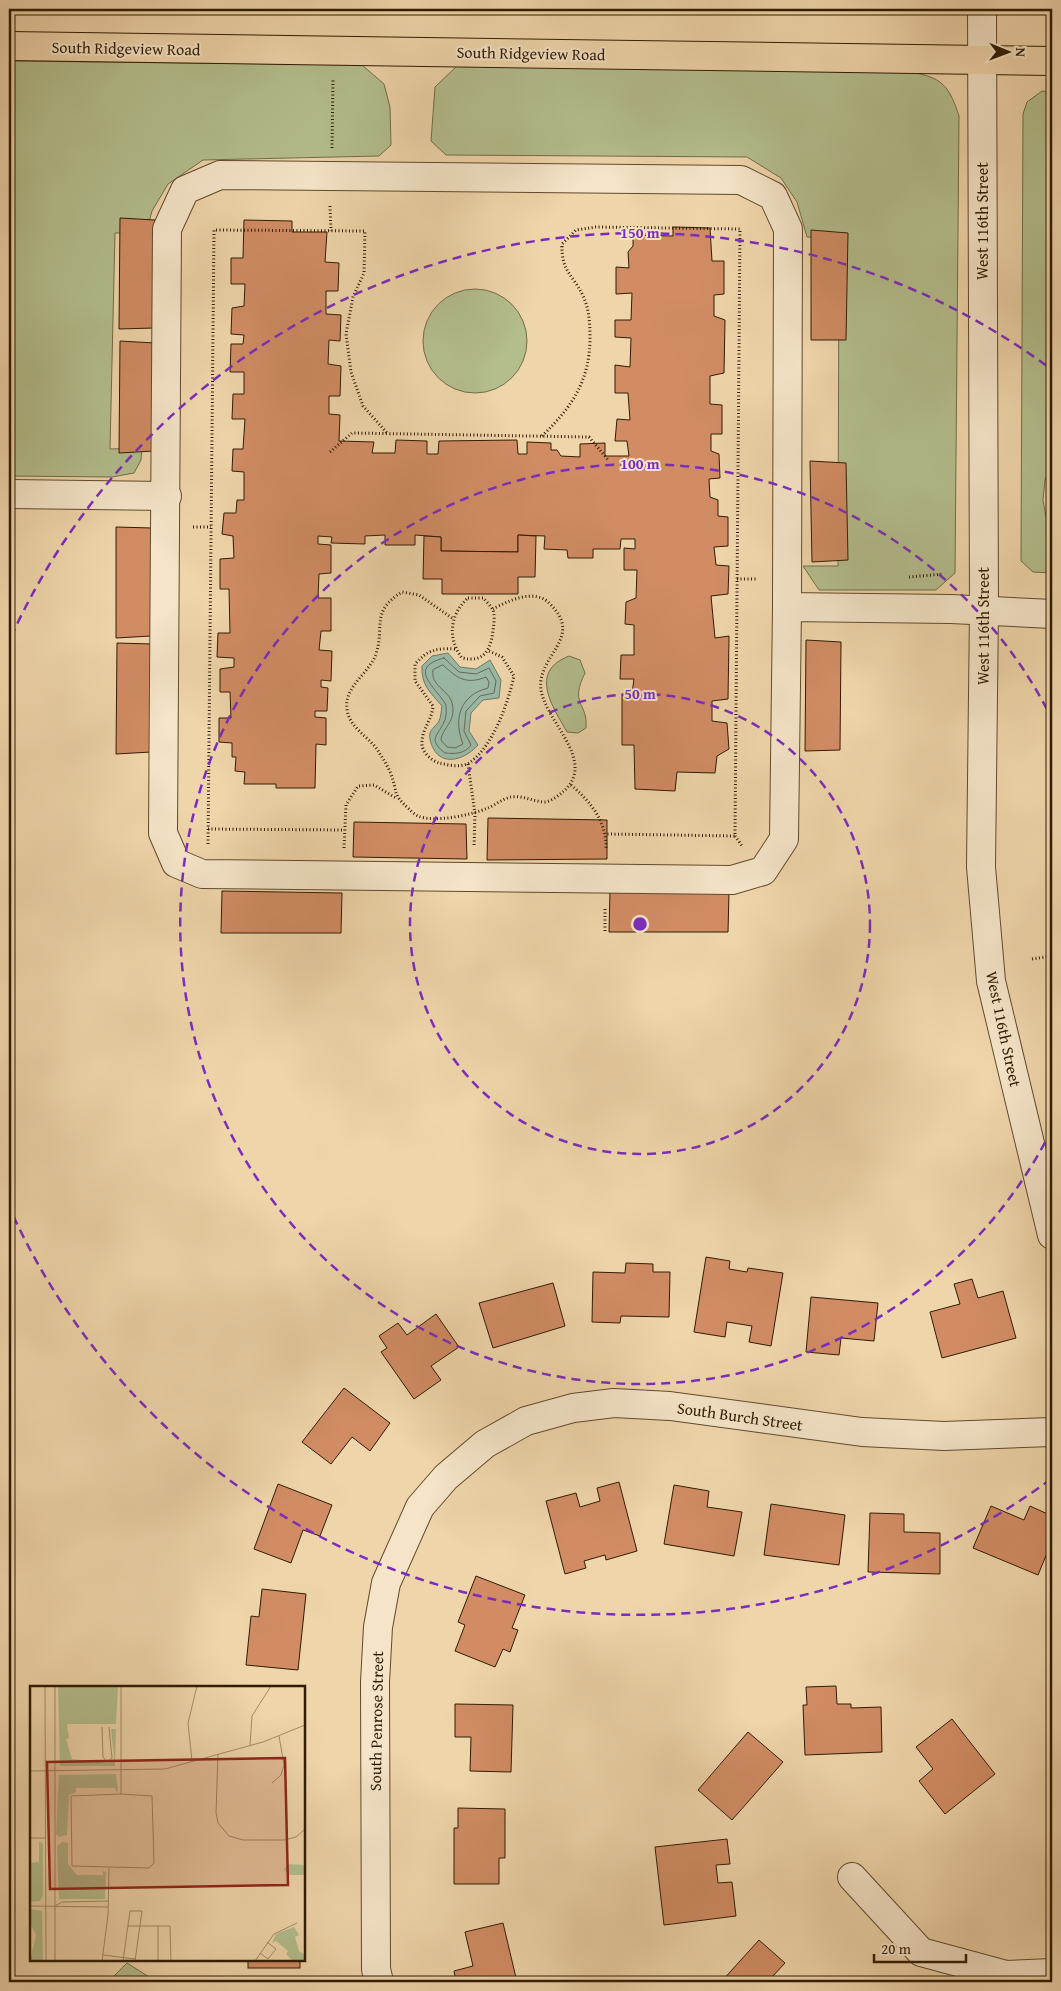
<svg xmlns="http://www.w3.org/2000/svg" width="1061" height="1991" viewBox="0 0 1061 1991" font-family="'Gentium Book Plus',serif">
<rect width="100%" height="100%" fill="#efd5aa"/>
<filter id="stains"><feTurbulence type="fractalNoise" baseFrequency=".004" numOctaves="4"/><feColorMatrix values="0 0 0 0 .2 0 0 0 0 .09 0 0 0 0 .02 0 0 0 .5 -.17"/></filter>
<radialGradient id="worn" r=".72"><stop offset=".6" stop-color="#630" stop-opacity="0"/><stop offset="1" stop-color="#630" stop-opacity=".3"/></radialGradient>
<g fill="#b4be8d" stroke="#726d48">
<polygon points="9,61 362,65 384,84 390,107 391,145 379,156 203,160 168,184 152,211 146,233 115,233 110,449 142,448 141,460 134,473 112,477 9,476"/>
<path d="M459 64 915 73C944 78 950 89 959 116L955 573 936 590H819L803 566H838L839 238 807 237 797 202 781 178 747 157 446 155 431 141 435 87Z"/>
<polygon points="1042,91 1052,92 1052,462 1045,480 1043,500 1046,517 1052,531 1052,573 1033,572 1021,561 1023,114 1027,102"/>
<circle cx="475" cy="341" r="52"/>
<path d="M569 656 580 660 585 673C569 705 588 702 586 728L578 733 567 732C553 707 528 672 569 656Z"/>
<polygon points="127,1963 157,1982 108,1982"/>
</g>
<path fill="#9ab9a6" stroke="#707a64" d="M448 653 460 667 476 669 490 660 501 680 499 698 483 700 471 713 469 731 478 745C467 758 443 768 433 748 431 744 429 738 430 733 431 729 437 725 439 721 441 717 441 711 442 706 430 692 421 685 422 666L432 656Z"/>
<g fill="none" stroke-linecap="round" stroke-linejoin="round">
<g stroke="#656a54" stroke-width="1">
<path d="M444 658 459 672 476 674 489 668 496 681 494 693 480 696 466 711 464 731 471 745C465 754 454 754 445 753 427 739 438 736 444 722 447 717 446 710 446 705 438 689 405 668 444 658Z"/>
<path d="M443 665C457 678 466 685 486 677L489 682 488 688C460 695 453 719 463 744L455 748 447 747 441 740C442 728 457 721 452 703 449 690 430 686 433 670Z"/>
</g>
</g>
<g fill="#d18c64" stroke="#301c02">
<polygon points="120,218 155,220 154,328 119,329"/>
<polygon points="244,220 292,221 292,232 327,232 325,262 339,263 338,291 326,291 326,314 341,315 340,341 329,340 328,364 341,366 340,396 329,396 329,414 340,415 339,441 374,442 372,453 395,453 396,440 427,441 427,454 438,454 439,441 517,440 518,454 527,454 527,442 551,443 551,450 557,450 561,456 580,457 580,444 605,443 605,456 629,456 627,441 615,441 617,419 630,420 628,393 615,393 615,365 630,367 631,338 615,337 615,320 631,320 632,293 616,294 616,267 629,268 628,252 633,246 633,235 673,236 673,227 710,228 712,261 724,261 724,294 714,295 714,316 725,320 724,373 710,376 710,404 722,405 722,434 711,434 711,451 719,454 720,478 709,479 710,497 718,500 718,516 728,517 728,546 714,547 716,565 729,566 728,594 711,596 715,638 729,636 728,699 712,701 712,721 727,723 729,749 717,756 715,773 677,772 675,791 635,789 634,745 622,745 622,694 632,693 634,679 620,679 621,655 634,655 634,625 625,624 626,602 636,598 637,570 624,570 624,548 635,549 635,539 621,539 620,549 593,549 593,558 568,558 567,550 544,549 545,536 518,535 518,552 441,551 441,537 415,535 415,545 385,545 385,535 365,536 365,544 331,543 332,537 318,536 318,544 331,545 331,573 319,574 318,598 331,598 331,631 321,631 319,650 332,651 331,681 321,680 321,687 328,688 327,711 315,711 315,717 326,718 326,745 316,744 315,788 276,788 276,784 244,784 245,772 235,771 236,757 232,757 232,743 219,742 219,718 231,718 230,692 220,692 220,669 234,667 234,658 217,657 218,633 230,633 229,589 220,589 220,559 234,558 233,536 222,534 224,513 236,513 237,500 244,500 244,472 232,471 233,449 243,449 245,419 232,419 233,394 244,394 244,372 230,372 231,344 243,344 244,335 231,334 232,308 244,306 245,284 231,284 231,258 243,258"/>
<polygon points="811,230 848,233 846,340 811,340"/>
<polygon points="120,341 155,343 154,451 119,453"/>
<polygon points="810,461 846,463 848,560 812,562"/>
<polygon points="116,527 152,528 151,636 116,638"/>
<polygon points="518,535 536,536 535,577 518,577 518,594 442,594 442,579 423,579 424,536 441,537 441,551 518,552"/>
<polygon points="806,640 841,642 840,750 805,751"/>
<polygon points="117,643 152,644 151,752 116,754"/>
<polygon points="1048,778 1052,778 1052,831 1050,822"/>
<polygon points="488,818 607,820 607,859 487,860"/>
<polygon points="354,822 466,824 467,859 353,857"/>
<polygon points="610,890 729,892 728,932 609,932"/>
<polygon points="222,891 342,893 341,933 221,933"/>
<polygon points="706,1257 730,1261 729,1269 747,1272 748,1268 783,1273 771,1346 749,1342 752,1326 727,1322 725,1337 694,1332"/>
<polygon points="626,1263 653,1264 653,1272 670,1272 669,1317 621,1316 620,1323 592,1322 593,1272 625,1273"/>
<polygon points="972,1279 978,1298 1003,1291 1016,1338 942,1358 930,1312 960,1304 954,1284"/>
<polygon points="553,1283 565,1326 493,1348 479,1303"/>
<polygon points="811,1297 878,1303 874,1341 841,1338 839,1355 806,1352"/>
<polygon points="436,1314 459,1347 431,1366 441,1380 414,1399 381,1352 387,1348 379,1336 398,1323 407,1335"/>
<polygon points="344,1388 390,1423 370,1451 352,1437 331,1464 302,1442"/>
<polygon points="619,1482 637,1551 606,1560 605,1555 584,1561 586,1568 565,1574 546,1501 576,1493 580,1507 600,1501 597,1488"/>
<polygon points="278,1484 332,1505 320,1536 303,1530 291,1563 254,1549"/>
<polygon points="674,1485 709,1491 707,1507 742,1512 734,1556 664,1544"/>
<polygon points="771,1504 845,1515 839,1565 764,1555"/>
<polygon points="991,1506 1024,1520 1030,1506 1052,1516 1052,1541 1038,1575 973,1548"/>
<polygon points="870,1513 904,1514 904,1532 940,1533 940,1574 868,1572"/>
<polygon points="476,1576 525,1595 512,1628 518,1630 510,1652 503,1649 495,1667 455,1651 465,1625 458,1622"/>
<polygon points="262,1589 306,1594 298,1670 246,1665 251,1616 259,1617"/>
<polygon points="836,1686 837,1704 851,1704 851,1708 881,1707 882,1752 805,1755 803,1705 807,1705 806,1687"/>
<polygon points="455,1704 513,1705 511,1772 470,1771 471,1737 455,1737"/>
<polygon points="952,1719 995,1774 945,1814 919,1781 933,1769 916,1747"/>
<polygon points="748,1732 783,1762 732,1820 698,1790"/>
<polygon points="458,1808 505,1809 505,1858 499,1858 499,1884 454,1884 454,1828 458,1828"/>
<polygon points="727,1839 730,1864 716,1865 718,1883 732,1882 736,1916 664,1925 655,1847"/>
<polygon points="503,1923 517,1982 456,1982 454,1971 473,1966 465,1932"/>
<polygon points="759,1940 785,1963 772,1977 777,1982 721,1982"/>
<rect x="248" y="1960" width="52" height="8"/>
</g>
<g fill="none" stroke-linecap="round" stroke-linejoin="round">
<g stroke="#604a2c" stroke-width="30">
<g id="minor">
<polyline points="982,9 984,610 981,867 991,981 1052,1235"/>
<polyline points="9,494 167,496"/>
<polyline points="787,607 788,229 773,196 741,180 220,175 185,190 167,229 163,833 176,863 202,874 732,880 763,871 784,839 787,607 951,609 1052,614"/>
<polyline points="852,1877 921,1952 1006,1975 1052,1973"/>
<polyline points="379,1982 376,1969 375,1682 378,1627 386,1583 420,1507 446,1477 485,1444 526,1421 573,1408 614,1403 670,1406 862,1432 944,1436 1052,1432"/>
</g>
</g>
<g stroke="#301c02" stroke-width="30">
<polyline id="major" points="9,46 1052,61"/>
</g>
<g stroke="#301c02" stroke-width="3" stroke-dasharray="1 2.5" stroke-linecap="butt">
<polyline points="332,148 333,79"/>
<polyline points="330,206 331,231"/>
<path d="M542 436C573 406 590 380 590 337 590 323 589 308 583 296 573 274 561 272 562 244L576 230 596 227 740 229 735 836 606 834"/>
<polyline points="330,452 352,433 589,437 609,461"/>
<polyline points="193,527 211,527"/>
<polyline points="909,577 943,574"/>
<polyline points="737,579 758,579"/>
<path d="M468 598H483C486 601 491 606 493 610 495 616 494 624 493 630 491 650 484 663 462 658 447 638 450 614 468 598Z"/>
<path d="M452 618 419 595 402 592C370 612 385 626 376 654 369 674 344 686 347 709 349 729 372 738 380 754 384 760 388 767 391 774 398 793 392 794 409 809 411 811 415 815 418 816 435 823 471 815 488 808 495 805 504 798 511 797 523 795 534 802 545 802 552 801 559 795 564 791 597 761 546 722 541 690 536 655 586 638 549 603 534 588 508 601 493 609"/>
<path d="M455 649C435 648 428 650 415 664V681L433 706C432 721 421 729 422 745 423 753 432 761 439 763 448 765 460 768 469 763 493 747 508 703 514 676L502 657 489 651"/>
<polyline points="468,764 475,814 474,847"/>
<path d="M571 785C591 802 607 822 606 849"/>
<polyline points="208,829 344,830"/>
<polyline points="735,836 742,846"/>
<polyline points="208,844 214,230 365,231 364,273 353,297 346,334 351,372 363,406 387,433"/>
<polyline points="344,848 346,805 358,786 374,785 396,798"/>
<polyline points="605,931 605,908"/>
<polyline points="1032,959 1052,956"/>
</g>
<use href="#minor" stroke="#f5e4c8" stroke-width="28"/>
<use href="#major" stroke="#efd5aa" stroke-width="28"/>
</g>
<g fill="none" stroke="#7b2cbf" stroke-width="2.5" stroke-dasharray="9 6">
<circle cx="640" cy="924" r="230"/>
<path d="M1052 1129A460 460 0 1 1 1052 719"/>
<path d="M1051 1479A691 691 0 0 1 11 1211M11 637A691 691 0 0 1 1051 369"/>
</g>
<g text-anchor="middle" stroke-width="4" stroke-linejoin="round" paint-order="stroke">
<g font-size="16" fill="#301c02" stroke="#f5e4c8">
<text transform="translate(126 48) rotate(1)" y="6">South Ridgeview Road</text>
<text transform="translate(531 53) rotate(1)" y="6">South Ridgeview Road</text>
<text transform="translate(982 221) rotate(-90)" y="6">West 116th Street</text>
<text transform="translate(983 626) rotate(-90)" y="6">West 116th Street</text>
<text transform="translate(1004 1029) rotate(78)" y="6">West 116th Street</text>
<text transform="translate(740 1416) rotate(8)" y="6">South Burch Street</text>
<text transform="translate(376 1721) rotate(-89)" y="6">South Penrose Street</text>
</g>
</g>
<g transform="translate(30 1686)">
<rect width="275" height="275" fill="#efd5aa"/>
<path d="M28 0H88L86 38H37L39 52 36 53 42 73 79 77 84 72 81 43H86L85 80H30ZM86 88 88 104 86 106 85 102H46V106L39 109 37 149 29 151 26 148 29 89ZM9 155 13 158V210L10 215 0 216V177L9 176ZM32 156 38 157V178L47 189H73V185L76 186 75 213H29L27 160ZM257 178 275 179V189H260L254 184ZM0 223 12 225 13 275H0L6 249 0 238ZM264 241 269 249 265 251 269 265 275 269V275H263L256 268 258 265 246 255 242 257 246 248Z" fill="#b4be8d"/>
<path fill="none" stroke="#a38b67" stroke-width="1" d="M15 0 16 275M25 0V275M72 41 73 71 77 76 82 72 79 41M220 59 222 30 241 0M188 68 186 127 188 137 199 150 213 154H254L266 151 275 143M162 75 158 37 167 0M0 85 135 83 233 56 275 39M242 97 251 89 254 79 249 50M91 108 41 110 42 180 119 182 124 177 122 110 91 108V0M0 152H16M0 220 78 221M25 220 32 216 79 215M98 240H128V275M128 240H140L141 275M230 267 238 273 246 263 237 256M73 269 105 273M72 275 78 229 79 182M93 275 100 225H112L105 275M225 275 244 248 267 237"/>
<path fill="#8f2418" fill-opacity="0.15" stroke="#8f2418" stroke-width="2.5" d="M255 72 258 199 20 203 17 76Z"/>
<rect width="275" height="275" fill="none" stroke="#301c02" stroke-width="2.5"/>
</g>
<circle cx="640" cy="924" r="8" fill="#7b2cbf" stroke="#f5e4c8" stroke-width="2.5"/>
<g font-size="15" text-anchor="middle" font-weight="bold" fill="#7b2cbf" stroke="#f5e4c8" stroke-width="4" stroke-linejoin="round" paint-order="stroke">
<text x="640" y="238">150 m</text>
<text x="640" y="469">100 m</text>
<text x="640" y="699">50 m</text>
</g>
<rect width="1061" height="1991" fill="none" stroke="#efd5aa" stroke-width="30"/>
<rect x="10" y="10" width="1041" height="1971" fill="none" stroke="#301c02" stroke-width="2.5"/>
<rect x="15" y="15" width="1031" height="1961" fill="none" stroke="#301c02"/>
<g transform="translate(1008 52) rotate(91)" stroke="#f5e4c8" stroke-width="4" paint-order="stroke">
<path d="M0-4L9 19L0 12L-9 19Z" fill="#301c02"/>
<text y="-8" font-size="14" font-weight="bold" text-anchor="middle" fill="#301c02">N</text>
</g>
<path d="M874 1954v8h92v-8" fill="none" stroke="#301c02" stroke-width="2.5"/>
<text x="881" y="1954" font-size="15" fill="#301c02" stroke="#f5e4c8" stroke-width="4" paint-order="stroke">20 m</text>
<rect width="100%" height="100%" filter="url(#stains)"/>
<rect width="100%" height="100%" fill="url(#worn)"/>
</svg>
